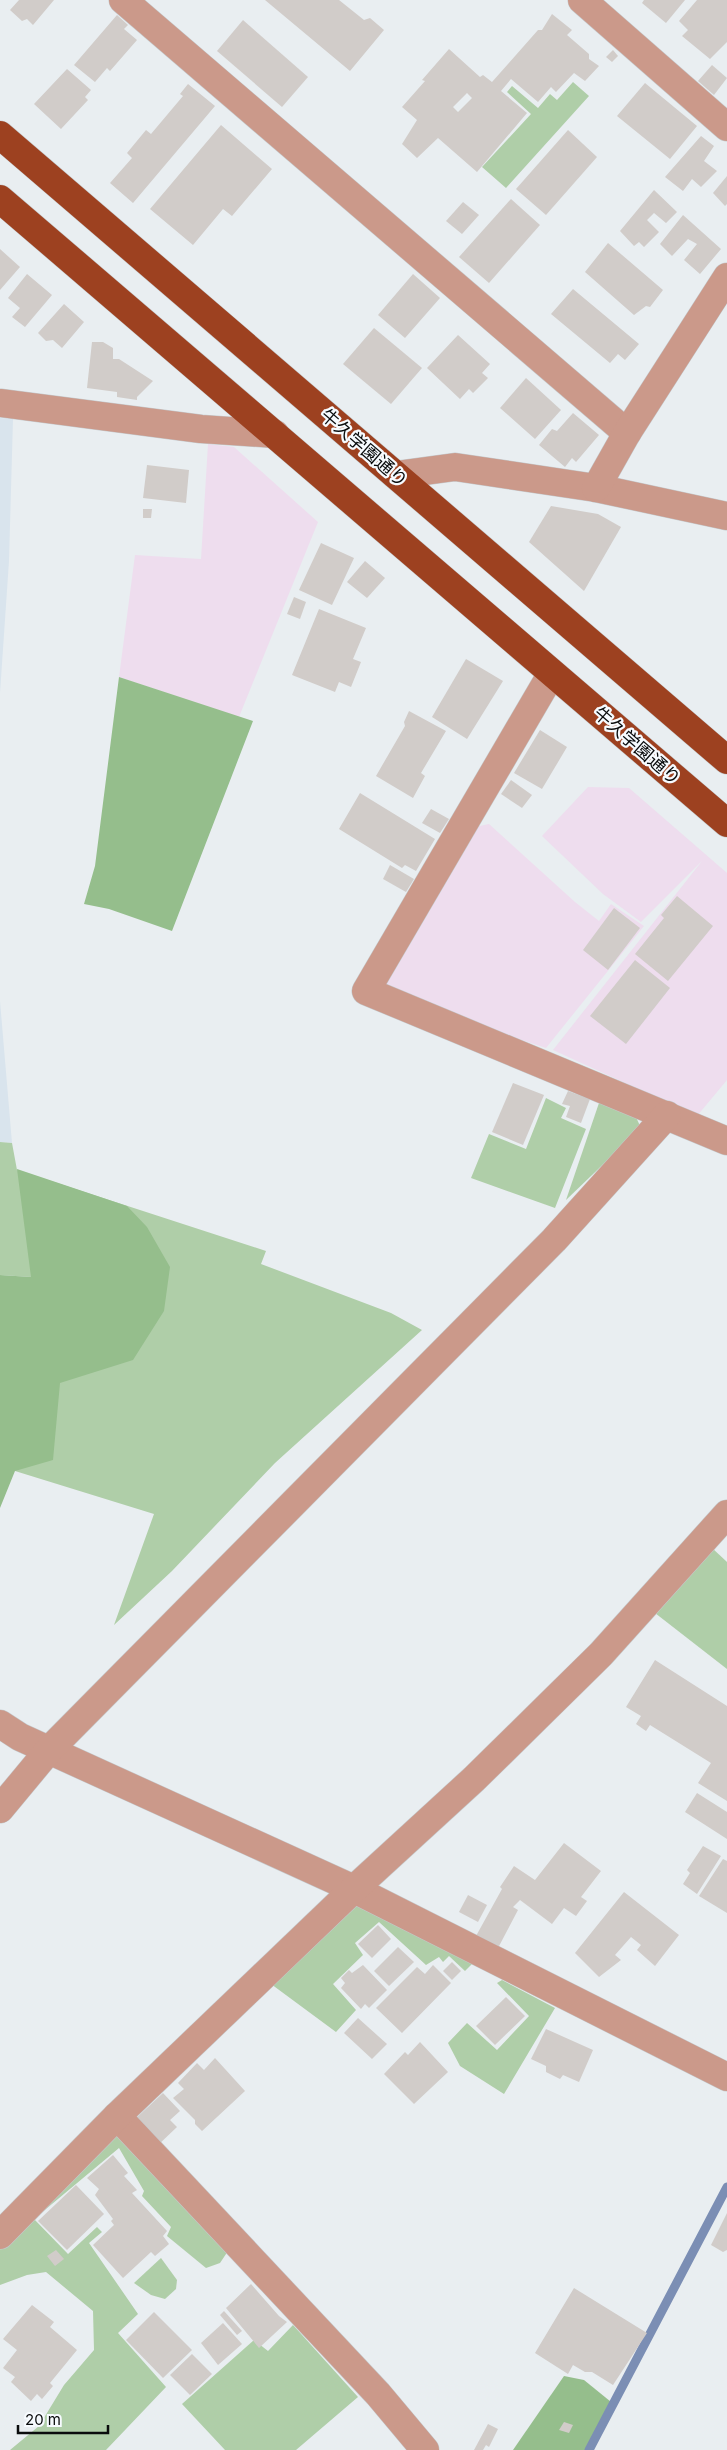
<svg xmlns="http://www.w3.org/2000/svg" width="727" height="2450" viewBox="0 0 727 2450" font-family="Inter,'Noto Sans JP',sans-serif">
<rect width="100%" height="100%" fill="#e9eef1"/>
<g fill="#ede">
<polygon points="208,444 234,447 318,522 239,717 119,677 135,555 201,559"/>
<polygon points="588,787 629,788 727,873 727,1080 697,1116 553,1050 702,861 641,922 603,894 542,836"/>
<polygon points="489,824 575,902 599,921 611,904 644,926 546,1048 485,1028 387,990 382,976 471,828"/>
</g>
<g fill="#d9e4ed">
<polygon points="0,418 13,419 9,561 0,693"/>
<polygon points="0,1001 12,1143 0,1142"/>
</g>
<g fill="#afcea8">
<polygon points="573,82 589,96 506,188 482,167 531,114 507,92 512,86 538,108 550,94 557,100"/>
<polygon points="546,1098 566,1108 561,1118 586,1129 555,1208 471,1178 489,1134 526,1149"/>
<polygon points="600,1100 635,1115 641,1128 566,1200"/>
<polygon points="0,1142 12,1143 17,1170 266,1251 261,1264 391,1313 422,1330 275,1463 172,1571 114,1625 154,1514 15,1471 31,1277 0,1275"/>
<polygon points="711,1547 727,1562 727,1669 655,1613"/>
<polygon points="360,1901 473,1963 465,1971 449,1956 443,1962 439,1957 426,1965 379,1922 355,1943 363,1955 333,1984 356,2010 336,2032 271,1984"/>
<polygon points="502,1980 555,2008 504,2094 460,2066 448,2043 467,2023 497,2050 529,2016 497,1983"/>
<polygon points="117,2132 230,2248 220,2263 206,2268 167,2236 171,2227 142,2196 144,2191 119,2148 34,2219 68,2254 97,2227 102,2232 89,2243 138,2314 118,2333 166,2387 106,2450 10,2450 39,2426 64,2385 94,2350 93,2311 46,2272 27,2275 0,2285 0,2248"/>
<polygon points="161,2258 177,2280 176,2289 165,2299 151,2295 134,2283"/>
<polygon points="293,2325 358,2397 296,2450 225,2450 182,2404 254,2340 268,2351"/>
</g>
<g fill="#95be8c">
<polygon points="119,677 253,721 172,931 109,909 84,904 95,866"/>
<polygon points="17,1169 127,1206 147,1227 170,1267 164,1311 133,1360 60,1383 53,1460 15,1471 0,1508 0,1275 31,1277"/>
<polygon points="564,2376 584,2380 616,2406 593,2450 513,2450"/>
</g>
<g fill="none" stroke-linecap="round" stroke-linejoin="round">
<polyline stroke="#7b8eb4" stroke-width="9" points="589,2450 727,2187"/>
</g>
<g fill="#d1ccc9" fill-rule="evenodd">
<polygon points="19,0 54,0 33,25 27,19 22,21 10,10"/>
<polygon points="265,0 339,0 364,20 370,18 384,30 350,71"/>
<polygon points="644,0 685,0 666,23 642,3"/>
<polygon points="697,0 727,0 727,42 710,59 682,36 688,30 679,21"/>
<path d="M552 14 572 30 567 35 589 54V59L599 66 585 81 574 73 556 92 551 87 538 102 511 79 501 91 527 113 477 172 438 138 417 158 402 144 417 120 402 107 425 81 422 80 449 49 480 77 483 75 492 82 538 30H542ZM467 93 472 98 458 112 453 107Z"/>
<polygon points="117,15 128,25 124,29 137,40 110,71 107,68 95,82 74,65"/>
<polygon points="243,20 308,77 282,107 217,51"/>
<polygon points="613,50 618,56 612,62 606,57"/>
<polygon points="712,65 727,78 714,95 698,81"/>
<polygon points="67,69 91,90 85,97 88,100 61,129 34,104"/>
<polygon points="645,83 697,126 670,159 617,116"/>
<polygon points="188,84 215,106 133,203 110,183 132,158 127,153 146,130 151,134 183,96 180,94"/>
<polygon points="221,125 272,169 232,216 223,209 193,245 150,209"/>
<polygon points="568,130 597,157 546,215 516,189"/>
<polygon points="701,136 714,146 704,161 717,171 701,187 692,179 683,191 665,177"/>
<polygon points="727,176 727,204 725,206 713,193"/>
<polygon points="654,190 677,212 666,223 654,213 647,220 659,232 644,247 639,242 634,246 620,231"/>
<polygon points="511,199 540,225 489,283 459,257"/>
<polygon points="463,202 479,215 462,234 446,221"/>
<polygon points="683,215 721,249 700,274 684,260 697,244 688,239 672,256 660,244"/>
<polygon points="608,243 663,290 650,307 646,306 634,315 585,272"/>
<polygon points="0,249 20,267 0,290"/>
<polygon points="27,274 52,295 25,327 12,317 20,308 8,298"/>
<polygon points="413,274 440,298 405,338 378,315"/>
<polygon points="573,289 639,344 625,360 618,354 610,363 551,314"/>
<polygon points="64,304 84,322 62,348 53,340 46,341 38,333"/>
<polygon points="374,328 422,368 391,404 343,364"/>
<polygon points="458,335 490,364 482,373 488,378 473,393 469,389 460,399 427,368"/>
<polygon points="92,342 103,342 113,348 113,359 119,359 153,381 137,397 137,400 117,397 117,392 87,388"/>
<polygon points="526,378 561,410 535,439 500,408"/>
<polygon points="573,413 599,435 576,462 572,458 565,467 539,445 552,429 557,431"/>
<polygon points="147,465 189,470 186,503 143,498"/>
<polygon points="551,506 598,514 621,527 584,591 529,542"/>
<polygon points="143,509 152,509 151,518 143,518"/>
<polygon points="321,543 354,558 332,605 299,590"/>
<polygon points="365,561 385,578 367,598 347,582"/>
<polygon points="294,597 306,602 300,619 287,614"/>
<polygon points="319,609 366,628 353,659 361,662 351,687 339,682 335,692 292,675"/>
<polygon points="466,659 503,681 467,739 432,717"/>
<polygon points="409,711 446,731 421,773 425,776 413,798 376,776 405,726 404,722"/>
<polygon points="540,730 567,747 542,789 514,773"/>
<polygon points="511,780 532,795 522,808 501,794"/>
<polygon points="360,793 435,839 416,871 405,865 402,868 339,829"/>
<polygon points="431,809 449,819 440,833 422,823"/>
<polygon points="390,865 414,879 406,892 383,879"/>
<polygon points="677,896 713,926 668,981 635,954 664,918 661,915"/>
<polygon points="614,908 640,928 608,970 583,950"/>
<polygon points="635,960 670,988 626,1044 590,1016"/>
<polygon points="513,1083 544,1095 523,1145 492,1132"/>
<polygon points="568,1091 590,1099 581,1123 566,1117 570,1106 562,1104"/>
<polygon points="655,1660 727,1706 727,1801 698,1783 711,1763 650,1725 646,1731 636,1724 641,1716 626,1707"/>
<polygon points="697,1793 727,1812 727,1839 685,1812"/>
<polygon points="564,1843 601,1871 581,1897 587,1901 576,1916 564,1908 552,1924 520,1900 513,1907 518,1910 498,1948 476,1936 502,1889 500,1887 514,1866 535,1880"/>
<polygon points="703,1846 721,1856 697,1894 683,1884 690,1873 687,1870"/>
<polygon points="723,1859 727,1861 727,1913 699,1896"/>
<polygon points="624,1892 679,1935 655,1966 637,1950 641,1945 631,1937 615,1955 621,1960 599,1977 575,1953"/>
<polygon points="468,1895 487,1905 478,1922 459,1912"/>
<polygon points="378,1925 391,1939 372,1958 358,1944"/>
<polygon points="398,1947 414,1962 389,1986 374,1971"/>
<polygon points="452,1962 461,1971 452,1980 443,1971"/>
<polygon points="363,1965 387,1990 369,2008 365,2004 361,2009 341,1988 345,1983 341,1978 349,1970 352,1973"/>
<polygon points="433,1965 451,1983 402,2033 376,2008 417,1967 425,1974"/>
<polygon points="506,1997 525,2016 495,2045 476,2026"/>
<polygon points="358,2018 387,2044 372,2059 344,2033"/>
<polygon points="546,2029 593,2050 579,2082 563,2075 560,2079 546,2072 546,2066 531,2059"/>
<polygon points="420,2042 448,2072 414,2104 384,2074 405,2052 408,2055"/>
<polygon points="215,2058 245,2091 202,2131 195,2124 195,2120 173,2098 184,2089 178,2083 197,2063 204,2070"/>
<polygon points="163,2093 180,2111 170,2120 177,2127 157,2146 133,2121"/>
<polygon points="113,2155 128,2173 124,2176 137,2190 132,2193 167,2231 163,2236 169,2244 155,2256 151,2252 123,2278 93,2245 114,2225 111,2221 113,2219 95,2195 99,2189 87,2178"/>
<polygon points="76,2185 104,2214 67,2250 38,2221"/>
<polygon points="727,2213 727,2250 723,2252 711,2245"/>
<polygon points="56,2250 64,2259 55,2266 47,2256"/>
<polygon points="251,2284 279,2316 287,2322 259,2348 226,2308"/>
<polygon points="574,2288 647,2333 613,2385 592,2372 585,2372 573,2365 568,2374 535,2353"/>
<polygon points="32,2305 54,2322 50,2327 77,2350 50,2383 53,2386 42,2399 37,2394 31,2401 11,2382 15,2377 3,2368 17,2350 3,2339"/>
<polygon points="224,2311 242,2331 237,2335 220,2315"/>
<polygon points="154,2312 192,2350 163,2378 126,2340"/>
<polygon points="223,2323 242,2344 218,2365 201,2343"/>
<polygon points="192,2354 212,2374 190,2395 170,2375"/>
<polygon points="564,2422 573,2425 569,2433 559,2430"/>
<polygon points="488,2424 498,2429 489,2447 486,2445 483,2450 474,2450"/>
</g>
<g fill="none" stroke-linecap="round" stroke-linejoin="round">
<g stroke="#c5cacd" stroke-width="29">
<g id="minor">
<polyline points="123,0 627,433"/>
<polyline points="582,0 727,127"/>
<polyline points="0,403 201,429 275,434"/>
<polyline points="396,475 455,467 596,488 727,516"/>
<polyline points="596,488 627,433 727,277"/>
<polyline points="552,673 366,991 727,1141"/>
<polyline points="0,1724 20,1737 354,1889 727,2077"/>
<polyline points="0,1809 49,1750 554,1240 667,1115"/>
<polyline points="117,2116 378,2394 425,2450"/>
<polyline points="0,2235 117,2116 354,1889 474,1779 601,1654 727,1514"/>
</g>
</g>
<g stroke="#c5cacd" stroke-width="29">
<g id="trunk">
<polyline points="0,135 727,760"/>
<polyline points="0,199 727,823"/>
</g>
</g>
<use href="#minor" stroke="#cb998a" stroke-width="28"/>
<use href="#trunk" stroke="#9d4120" stroke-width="28"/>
</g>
<g text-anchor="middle" stroke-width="4.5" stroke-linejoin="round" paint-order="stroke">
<g font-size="18" fill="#0a0c0d" stroke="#f7fbff">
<text transform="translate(364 448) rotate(41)" y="6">牛久学園通り</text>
<text transform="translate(637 746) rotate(41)" y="6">牛久学園通り</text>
</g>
</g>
<path d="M18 2425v8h90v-8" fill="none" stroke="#0a0c0d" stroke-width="2.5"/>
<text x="25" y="2425" font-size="15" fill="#0a0c0d" stroke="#f7fbff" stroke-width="4" paint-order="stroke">20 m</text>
</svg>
